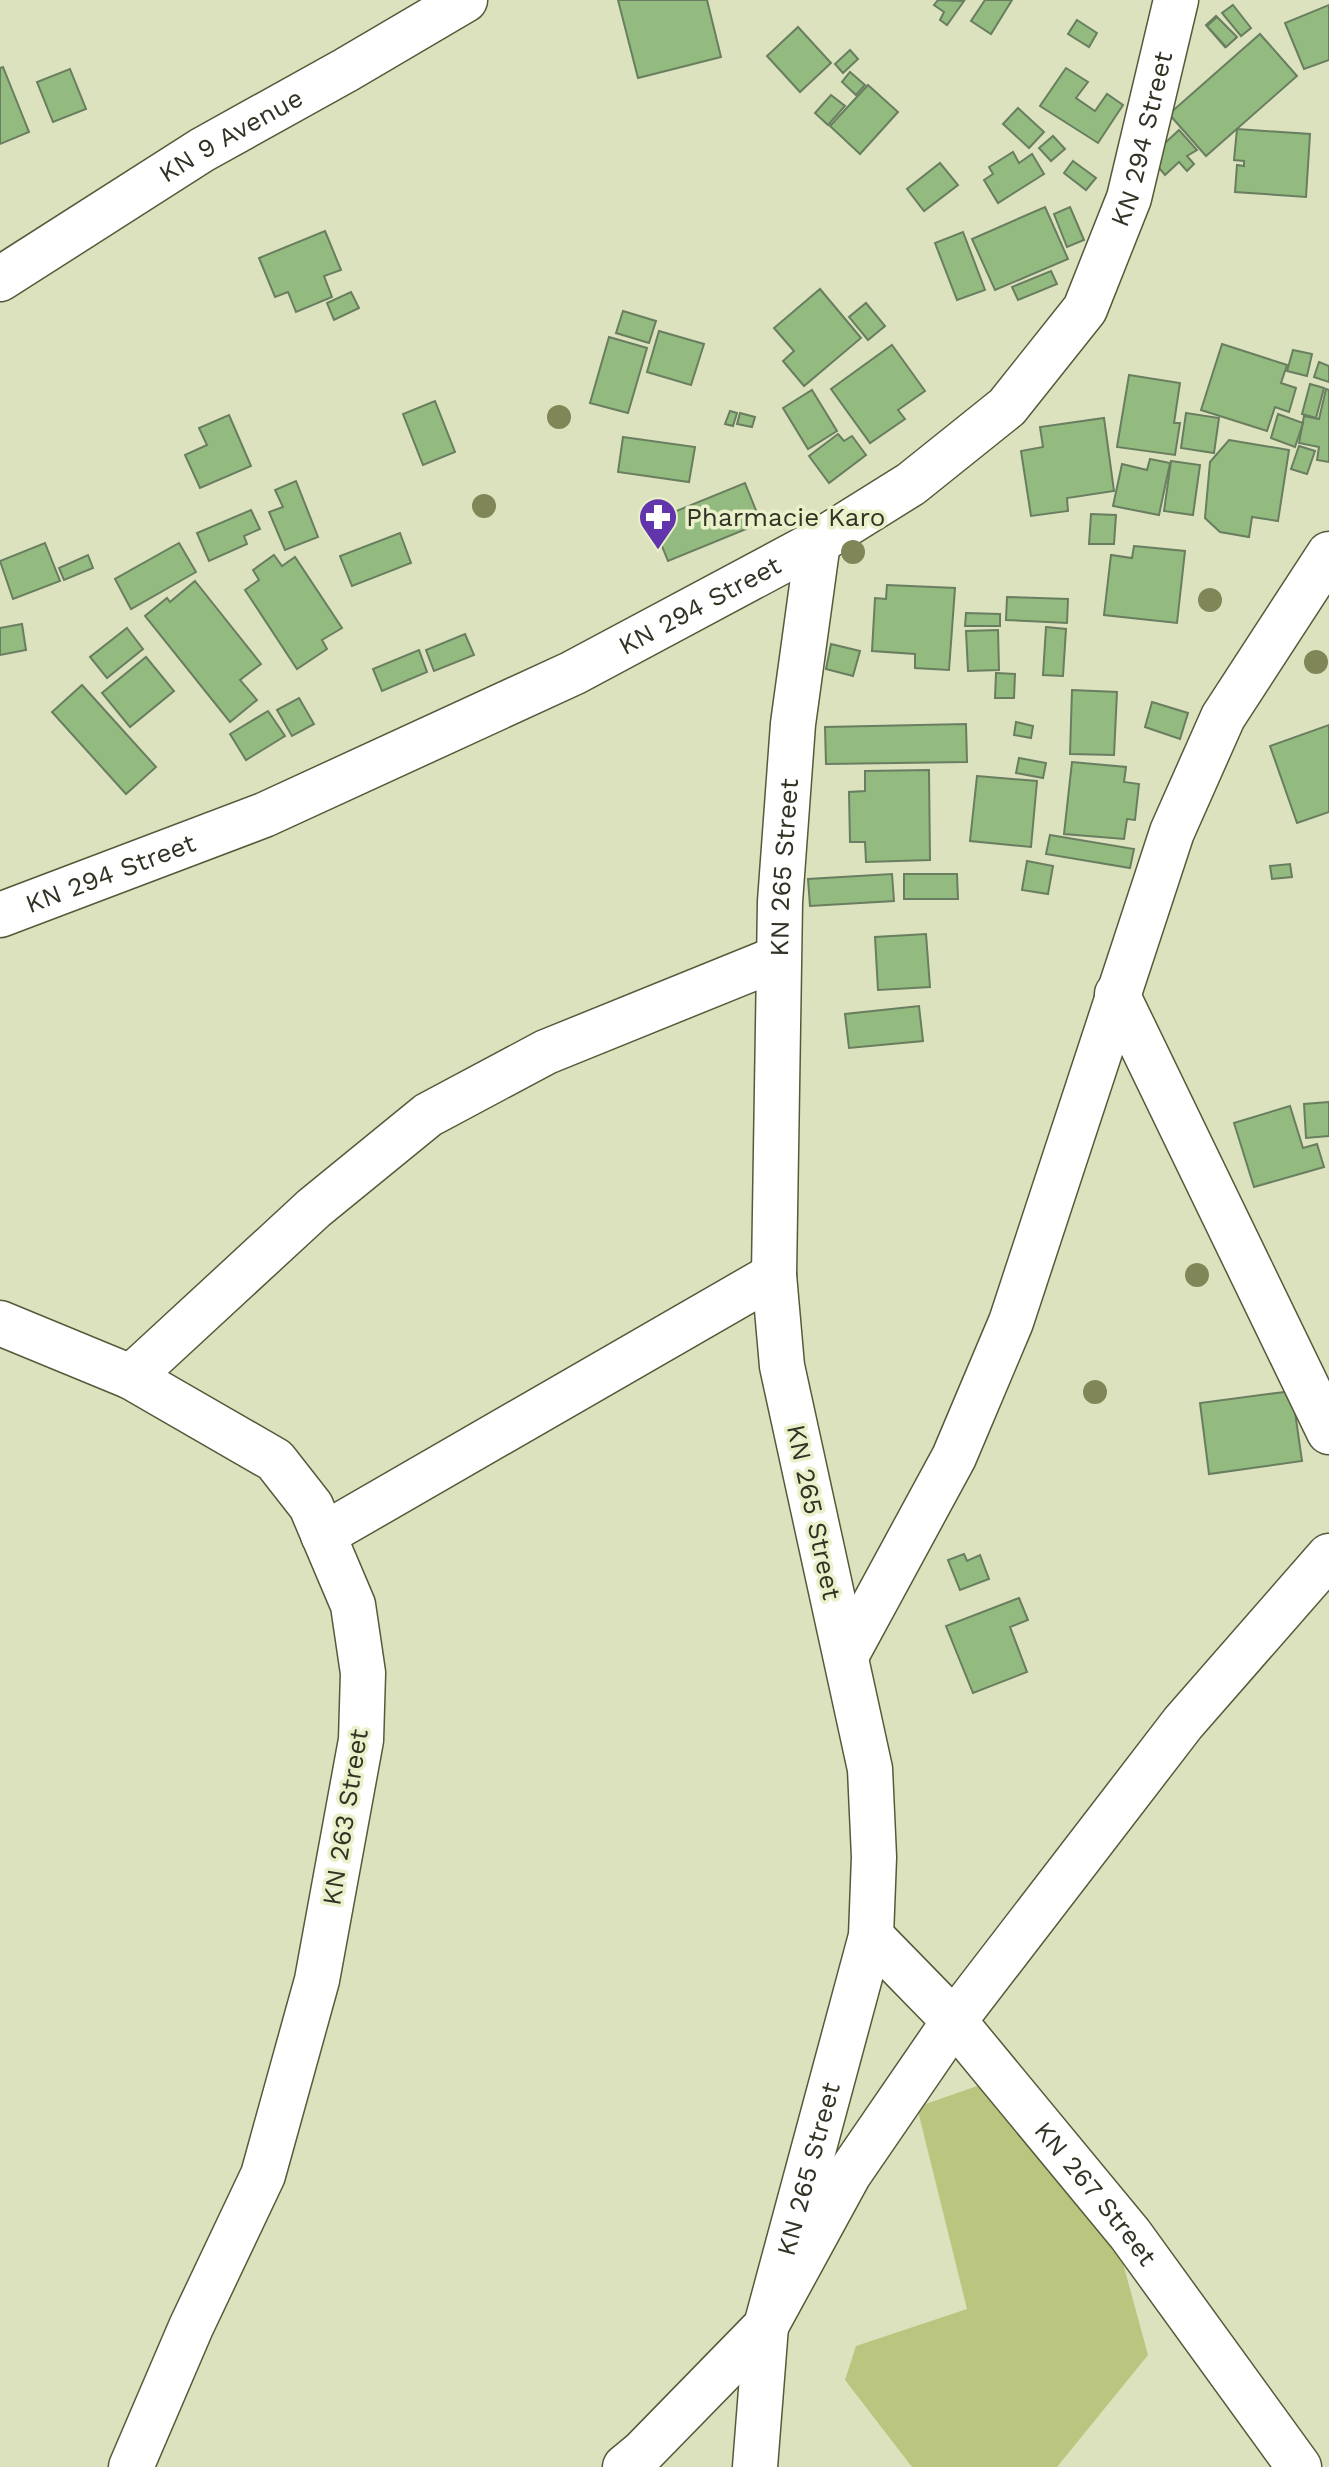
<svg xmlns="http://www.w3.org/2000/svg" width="1329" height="2467" viewBox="0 0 1329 2467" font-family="'Work Sans',sans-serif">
<rect width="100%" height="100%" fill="#dce2bd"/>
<polygon fill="#bac580" points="980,2085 1121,2256 1148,2355 1057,2467 912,2467 845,2380 856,2346 967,2309 917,2107"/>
<g fill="#93bb7f" stroke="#697e60" stroke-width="2">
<polygon points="618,0 707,0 721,57 638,78"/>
<polygon points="938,0 964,1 947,25 940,20 944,12 934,5"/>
<polygon points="985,0 1012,0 991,34 971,21"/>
<polygon points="1233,5 1251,28 1241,36 1222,13"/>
<polygon points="1329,5 1329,60 1304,69 1285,23"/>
<polygon points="1216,16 1236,38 1225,47 1206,25"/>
<polygon points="1217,17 1237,37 1226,47 1207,26"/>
<polygon points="1077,20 1097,33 1089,47 1068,34"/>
<polygon points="798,27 831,63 800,92 767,56"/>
<polygon points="1260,34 1297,76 1206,156 1169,114"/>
<polygon points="850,50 858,59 843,73 835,64"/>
<polygon points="3,67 29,132 0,144 0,68"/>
<polygon points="1066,68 1088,82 1076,98 1095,111 1107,94 1123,105 1098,143 1040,106"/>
<polygon points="70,69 86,109 53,122 37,82"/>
<polygon points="850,72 865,85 856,95 842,82"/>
<polygon points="868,85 898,112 860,154 830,126"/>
<polygon points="831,95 845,106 828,125 815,113"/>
<polygon points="1018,108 1044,132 1029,148 1003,124"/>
<polygon points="1237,129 1310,134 1306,197 1235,192 1237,165 1244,166 1244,161 1234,160"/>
<polygon points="1179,130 1197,150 1187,156 1194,164 1187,171 1179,162 1165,175 1150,157"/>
<polygon points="1053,136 1065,149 1051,161 1039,148"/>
<polygon points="1013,152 1019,163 1032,154 1044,174 998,203 984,180 993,174 989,167"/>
<polygon points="1073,161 1096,178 1086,190 1064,173"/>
<polygon points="940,163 958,185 924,211 907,189"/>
<polygon points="1045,207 1068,259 995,290 972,239"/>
<polygon points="1070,207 1084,240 1067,247 1054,214"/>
<polygon points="325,231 341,270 324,276 332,297 296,312 288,292 275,297 259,258"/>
<polygon points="963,232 985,290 957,300 935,243"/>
<polygon points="1051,271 1057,284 1018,300 1012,287"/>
<polygon points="820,289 861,338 804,386 783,361 794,351 774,328"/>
<polygon points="351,292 359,308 334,320 327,303"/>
<polygon points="866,303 885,326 868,340 849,317"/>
<polygon points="623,311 656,321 649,343 616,333"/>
<polygon points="659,331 704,344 691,385 647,372"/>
<polygon points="609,337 647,348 628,413 590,403"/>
<polygon points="1222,344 1287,365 1281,383 1296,388 1289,412 1275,407 1267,431 1201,410"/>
<polygon points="892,345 925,391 898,410 905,419 870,443 831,389"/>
<polygon points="1293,350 1312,354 1307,376 1287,371"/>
<polygon points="1319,362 1329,366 1329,382 1314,377"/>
<polygon points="1129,375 1180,383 1174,423 1180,423 1175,455 1117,447"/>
<polygon points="1310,384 1324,388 1316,418 1302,414"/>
<polygon points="1326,389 1329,390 1329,462 1317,460 1319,447 1299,443 1304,416 1319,419"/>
<polygon points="812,390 837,431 808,449 783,408"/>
<polygon points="435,401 455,452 423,465 403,414"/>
<polygon points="730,411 737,413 733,426 725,424"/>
<polygon points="740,413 755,417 752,427 737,424"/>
<polygon points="1186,413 1219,418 1214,453 1181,448"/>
<polygon points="1278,414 1303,423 1295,447 1271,438"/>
<polygon points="229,415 251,466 200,488 185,455 207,445 199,428"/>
<polygon points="1104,418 1114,491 1067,498 1068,511 1031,516 1021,451 1043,447 1040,427"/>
<polygon points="838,434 844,441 852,436 866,455 829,483 809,456"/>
<polygon points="623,437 695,447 689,482 618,472"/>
<polygon points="1229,440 1289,450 1278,521 1252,517 1249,537 1220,532 1205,518 1210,462"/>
<polygon points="1299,446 1315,451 1307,474 1291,469"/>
<polygon points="1150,459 1170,463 1159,515 1113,506 1122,464 1147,470"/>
<polygon points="1171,461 1200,465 1193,515 1164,511"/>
<polygon points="296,481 318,537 285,550 269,512 283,507 275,490"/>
<polygon points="745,483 761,523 668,561 652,521"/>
<polygon points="251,510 260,529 244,536 247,544 209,561 197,533"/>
<polygon points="1091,514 1116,515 1114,544 1089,544"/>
<polygon points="400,533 411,563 352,586 340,556"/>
<polygon points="45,543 60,581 13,599 0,561"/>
<polygon points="179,543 196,572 131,609 115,579"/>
<polygon points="1134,546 1185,551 1177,623 1104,615 1111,555 1132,558"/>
<polygon points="88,555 93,568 64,580 59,568"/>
<polygon points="274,555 282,566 295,557 342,628 322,640 327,649 297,669 245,590 259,580 253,570"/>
<polygon points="195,581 261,664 240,680 257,700 230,722 145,616 167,598 170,602"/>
<polygon points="887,585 955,588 949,670 915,668 915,654 872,651 875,598 886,599"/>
<polygon points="1007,597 1068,599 1067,623 1006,620"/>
<polygon points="966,613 1000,614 1000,626 965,626"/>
<polygon points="22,624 26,650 0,655 0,628"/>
<polygon points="1046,627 1066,629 1063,676 1043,675"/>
<polygon points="127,628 143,649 107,678 90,657"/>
<polygon points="998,630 999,670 968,671 966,631"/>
<polygon points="465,634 474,655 434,671 426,650"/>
<polygon points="831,644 860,651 853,676 826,669"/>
<polygon points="419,650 427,672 382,691 373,669"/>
<polygon points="146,657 174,691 130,727 102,693"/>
<polygon points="996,673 1015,674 1014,698 995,698"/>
<polygon points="82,685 156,767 126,794 52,712"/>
<polygon points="1072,690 1117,692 1114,755 1070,754"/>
<polygon points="299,698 314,724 292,736 277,710"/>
<polygon points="1152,702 1188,713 1180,739 1145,727"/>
<polygon points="268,711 285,736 246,760 230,734"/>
<polygon points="1016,722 1033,726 1031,738 1014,735"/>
<polygon points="966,724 967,762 826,764 825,727"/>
<polygon points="1329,725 1329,812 1297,823 1270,746"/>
<polygon points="1019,758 1046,763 1043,778 1016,773"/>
<polygon points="1072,762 1126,767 1124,782 1139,784 1135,820 1127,819 1124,839 1064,834"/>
<polygon points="929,770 930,860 866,862 865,842 850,842 849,792 865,791 865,771"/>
<polygon points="977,776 1037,781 1031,847 970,841"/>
<polygon points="1050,835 1134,849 1130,868 1046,854"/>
<polygon points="1027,861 1053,866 1048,894 1022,890"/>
<polygon points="1290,864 1292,877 1272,879 1270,866"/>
<polygon points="892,874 894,901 810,906 808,879"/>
<polygon points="904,874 957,874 958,899 904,899"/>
<polygon points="926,934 930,987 878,990 875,937"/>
<polygon points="919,1006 923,1041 849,1048 845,1014"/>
<polygon points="1329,1102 1329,1136 1306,1138 1304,1104"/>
<polygon points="1290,1106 1303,1148 1317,1144 1324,1167 1254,1187 1234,1123"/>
<polygon points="1292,1391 1302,1461 1209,1474 1200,1403"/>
<polygon points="964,1554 967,1561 980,1555 989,1579 960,1590 948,1560"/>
<polygon points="1019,1598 1028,1620 1010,1627 1027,1672 973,1693 946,1626"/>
</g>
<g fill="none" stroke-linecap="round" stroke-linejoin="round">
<g stroke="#555a3a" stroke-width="47">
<g id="minor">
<path id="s1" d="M0 279 202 150 346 70 465 0"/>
<path id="s2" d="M0 915 264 815 573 673 818 542 911 484 1007 407 1085 309 1129 198 1176 0"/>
<polyline points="1117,994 1329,1432"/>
<polyline points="0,1323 131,1377 275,1460 311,1506 353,1605 363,1673 361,1740 317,1980 263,2175 191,2327 131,2467"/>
<polyline points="131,1377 314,1208 428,1115 546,1052 778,958"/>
<polyline points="323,1535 774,1275"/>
<polyline points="846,1656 954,1457 1011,1322 1172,832 1223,717 1329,554"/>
<path id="s3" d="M871 1936 954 2021 1130 2234 1299 2467"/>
<polyline points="625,2467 642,2453 766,2326 849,2174 954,2021 1183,1723 1329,1556"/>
<path id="s4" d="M755 2467 766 2326 871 1936 874 1857 870 1769 782 1366 774 1275 780 902 793 724 818 542"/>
</g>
</g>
<use href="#minor" stroke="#fff" stroke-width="44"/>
</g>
<g fill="#808657">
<circle cx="559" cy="417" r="12"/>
<circle cx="484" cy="506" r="12"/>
<circle cx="853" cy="552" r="12"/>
<circle cx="1210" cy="600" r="12"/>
<circle cx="1316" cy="662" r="12"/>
<circle cx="1197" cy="1275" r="12"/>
<circle cx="1095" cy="1392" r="12"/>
</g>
<defs>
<g id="pharmacy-pin" transform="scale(2)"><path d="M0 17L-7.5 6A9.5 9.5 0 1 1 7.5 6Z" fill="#6235ac" stroke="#e9f0ca"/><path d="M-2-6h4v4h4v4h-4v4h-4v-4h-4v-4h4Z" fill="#fff"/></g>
</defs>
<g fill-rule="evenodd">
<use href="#pharmacy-pin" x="658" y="517"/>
</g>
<g text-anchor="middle" stroke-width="7" stroke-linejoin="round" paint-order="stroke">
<g font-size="26" fill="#313325" stroke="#e9f0ca">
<text dy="9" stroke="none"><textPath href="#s1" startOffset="272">KN 9 Avenue</textPath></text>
<text dy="9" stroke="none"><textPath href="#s2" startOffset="1438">KN 294 Street</textPath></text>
<text dy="9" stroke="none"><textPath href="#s2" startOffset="766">KN 294 Street</textPath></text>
<text dy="9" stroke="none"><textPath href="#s4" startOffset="1624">KN 265 Street</textPath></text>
<text dy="9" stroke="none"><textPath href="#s2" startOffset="118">KN 294 Street</textPath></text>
<text transform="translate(814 1512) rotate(78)" y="9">KN 265 Street</text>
<text transform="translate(345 1817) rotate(-81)" y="9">KN 263 Street</text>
<text dy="9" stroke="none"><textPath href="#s4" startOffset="304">KN 265 Street</textPath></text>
<text dy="9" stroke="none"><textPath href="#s3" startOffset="342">KN 267 Street</textPath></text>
</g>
<g font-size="26" fill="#313325" stroke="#e9f0ca" text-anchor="start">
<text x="686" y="526">Pharmacie Karo</text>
</g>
</g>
</svg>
